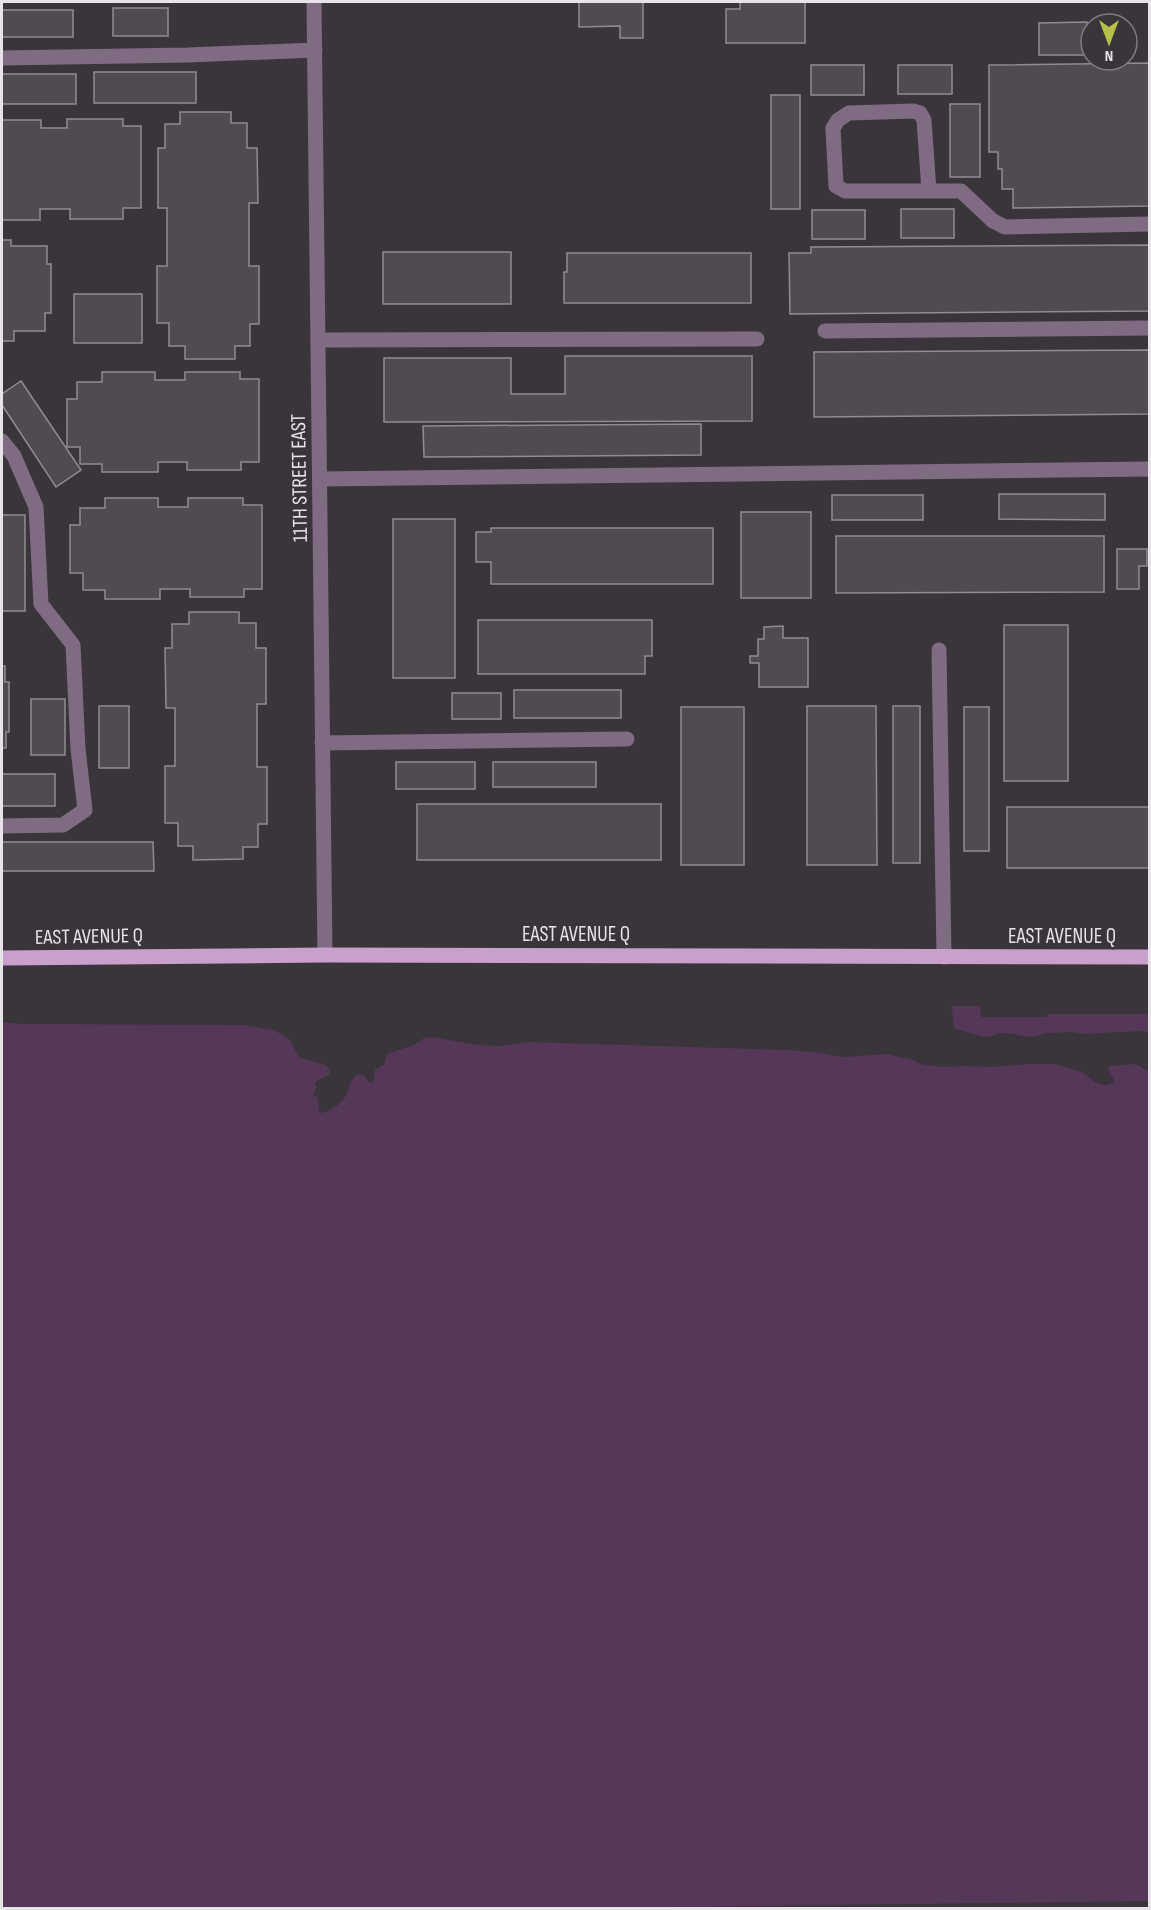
<svg xmlns="http://www.w3.org/2000/svg" width="1151" height="1910" viewBox="0 0 1151 1910" font-family="'Sofia Sans Condensed',sans-serif">
<rect width="100%" height="100%" fill="#39353a"/>
<g fill="#553757">
<path d="M951 1006H980L981 1017H1047L1048 1014H1149V1034L1142 1031 1083 1034C1073 1030 1055 1034 1044 1033 1031 1042 1017 1032 1002 1033 996 1033 993 1036 988 1037 986 1038 960 1030 955 1029 952 1023 954 1015 951 1006Z"/>
<path d="M2 1022 20 1024 243 1025 274 1030 289 1039 300 1058 326 1065 330 1071 329 1075 316 1081 315 1085 317 1087 313 1095 318 1098 319 1111 321 1113C328 1112 342 1104 345 1097 350 1088 349 1082 356 1075H363L370 1083 373 1081 375 1070C388 1062 383 1068 387 1054L414 1045 424 1038 432 1037 478 1045 501 1046 528 1042 787 1050 814 1052 843 1057 887 1054 913 1060 920 1064 942 1067 967 1066 992 1067 1029 1064H1053L1063 1066 1084 1073 1095 1082 1105 1085 1114 1083 1113 1077C1109 1074 1107 1071 1109 1066L1136 1064 1149 1072V1901L593 1908H2Z"/>
</g>
<g fill="#504b50" stroke="#918c91" stroke-width="1.5">
<polygon points="579,2 643,2 643,38 620,38 620,26 579,27"/>
<polygon points="740,2 805,2 805,43 726,43 726,9 740,9"/>
<rect x="113" y="8" width="55" height="28"/>
<rect x="2" y="10" width="71" height="27"/>
<polygon points="1087,22 1087,55 1039,55 1039,23"/>
<polygon points="1150,63 1150,206 1013,208 1013,189 1002,189 1002,169 998,169 998,152 989,152 989,65"/>
<rect x="811" y="65" width="53" height="30"/>
<rect x="898" y="65" width="54" height="29"/>
<rect x="94" y="72" width="102" height="31"/>
<rect x="2" y="74" width="74" height="30"/>
<rect x="771" y="95" width="29" height="114"/>
<rect x="950" y="104" width="30" height="73"/>
<polygon points="180,112 231,112 231,123 247,123 247,148 257,148 258,203 249,203 249,266 259,266 259,324 250,324 250,346 235,346 235,359 185,359 185,346 169,346 169,323 157,323 157,266 167,266 167,208 158,208 158,148 165,148 165,124 180,124"/>
<polygon points="67,119 123,119 123,126 141,126 141,208 123,208 123,219 70,219 70,209 40,209 40,220 2,220 2,120 41,120 41,128 67,128"/>
<rect x="901" y="209" width="53" height="29"/>
<rect x="812" y="210" width="53" height="29"/>
<polygon points="2,240 11,240 11,246 47,246 47,264 51,264 51,313 45,313 45,331 14,331 14,341 2,341"/>
<polygon points="1150,245 1150,311 790,314 789,253 811,253 811,247"/>
<rect x="383" y="252" width="128" height="52"/>
<polygon points="567,253 751,253 751,303 564,303 564,272 567,272"/>
<rect x="74" y="294" width="68" height="49"/>
<polygon points="1150,350 1150,414 814,417 814,352"/>
<polygon points="565,356 752,356 752,421 384,422 384,358 511,358 511,394 565,394"/>
<polygon points="102,372 155,372 155,380 185,380 185,372 240,372 240,379 259,379 259,462 241,462 241,470 187,470 187,462 158,462 158,472 102,472 102,464 80,464 80,447 67,447 67,399 77,399 77,382 102,382"/>
<polygon points="21,381 81,470 56,487 2,405 2,394"/>
<polygon points="701,424 701,455 424,457 423,426"/>
<polygon points="999,494 1105,494 1105,520 999,519"/>
<rect x="832" y="495" width="91" height="25"/>
<polygon points="105,498 158,498 158,507 188,507 188,498 243,498 243,505 262,505 262,589 244,589 244,597 190,597 190,589 160,589 160,599 105,599 105,590 83,590 83,573 70,573 70,525 80,525 80,508 105,508"/>
<rect x="741" y="512" width="70" height="86"/>
<rect x="2" y="515" width="23" height="96"/>
<rect x="393" y="519" width="62" height="159"/>
<polygon points="491,528 713,528 713,584 491,584 491,562 476,562 476,532 491,532"/>
<polygon points="836,536 1104,536 1104,592 836,593"/>
<polygon points="1117,549 1147,549 1147,566 1139,566 1139,589 1117,589"/>
<polygon points="189,612 239,612 239,623 256,623 256,648 266,648 266,704 257,704 257,767 267,767 267,824 258,824 258,847 243,847 243,859 193,860 193,846 178,846 178,823 165,823 165,766 175,766 175,708 166,708 165,648 172,648 172,624 189,624"/>
<polygon points="478,620 652,620 652,656 645,656 645,674 478,674"/>
<rect x="1004" y="625" width="64" height="156"/>
<polygon points="783,626 783,638 808,638 808,687 759,687 759,663 750,663 750,656 758,656 758,639 764,639 764,627"/>
<polygon points="2,666 5,666 5,682 9,682 9,732 6,732 6,748 2,748"/>
<rect x="514" y="690" width="107" height="28"/>
<rect x="452" y="693" width="49" height="26"/>
<rect x="31" y="699" width="34" height="56"/>
<rect x="99" y="706" width="30" height="62"/>
<polygon points="807,706 876,706 877,865 807,865"/>
<rect x="893" y="706" width="27" height="157"/>
<rect x="681" y="707" width="63" height="158"/>
<rect x="964" y="707" width="25" height="144"/>
<rect x="396" y="762" width="79" height="27"/>
<rect x="493" y="762" width="103" height="25"/>
<rect x="2" y="774" width="53" height="32"/>
<rect x="417" y="804" width="244" height="56"/>
<rect x="1007" y="807" width="143" height="61"/>
<polygon points="2,842 153,842 154,871 2,871"/>
</g>
<g fill="none" stroke-linecap="round" stroke-linejoin="round">
<g stroke="#806c82" stroke-width="15">
<polyline points="314,2 325,955"/>
<polyline points="2,58 188,55 315,50"/>
<polyline points="929,191 924,120 920,113 913,111 849,113 838,120 833,128 836,186 845,191 961,191 993,221 1005,227 1150,224"/>
<polyline points="825,331 1150,328"/>
<polyline points="318,340 757,339"/>
<polyline points="2,441 14,456 36,507 41,604 73,645 78,749 85,810 63,825 2,826"/>
<polyline points="320,479 1150,469"/>
<polyline points="939,650 944,957"/>
<polyline points="322,743 627,739"/>
</g>
<polyline stroke="#c99fcc" stroke-width="15" points="2,958 325,955 1150,957"/>
</g>
<g text-anchor="middle" stroke-width="5" stroke-linejoin="round" paint-order="stroke">
<g font-size="21" fill="#e7e4e7" stroke="#39353a">
<text transform="translate(299 478) rotate(-91)" y="7">11TH STREET EAST</text>
<text x="576" y="941">EAST AVENUE Q</text>
<text transform="translate(89 936) rotate(-1)" y="7">EAST AVENUE Q</text>
<text x="1062" y="943">EAST AVENUE Q</text>
</g>
</g>
<rect width="1151" height="1910" fill="none" stroke="#e7e4e7" stroke-width="6"/>
<g transform="translate(1109 42) rotate(180)"><circle r="28" fill="#39353a" stroke="#7f7b7f" stroke-width="1.5"/>
<path d="M0-4.5L10 22L0 15L-10 22Z" fill="#b7c148"/>
<text y="-9" font-size="16" font-weight="bold" text-anchor="middle" fill="#e7e4e7">N</text>
</g>
</svg>
